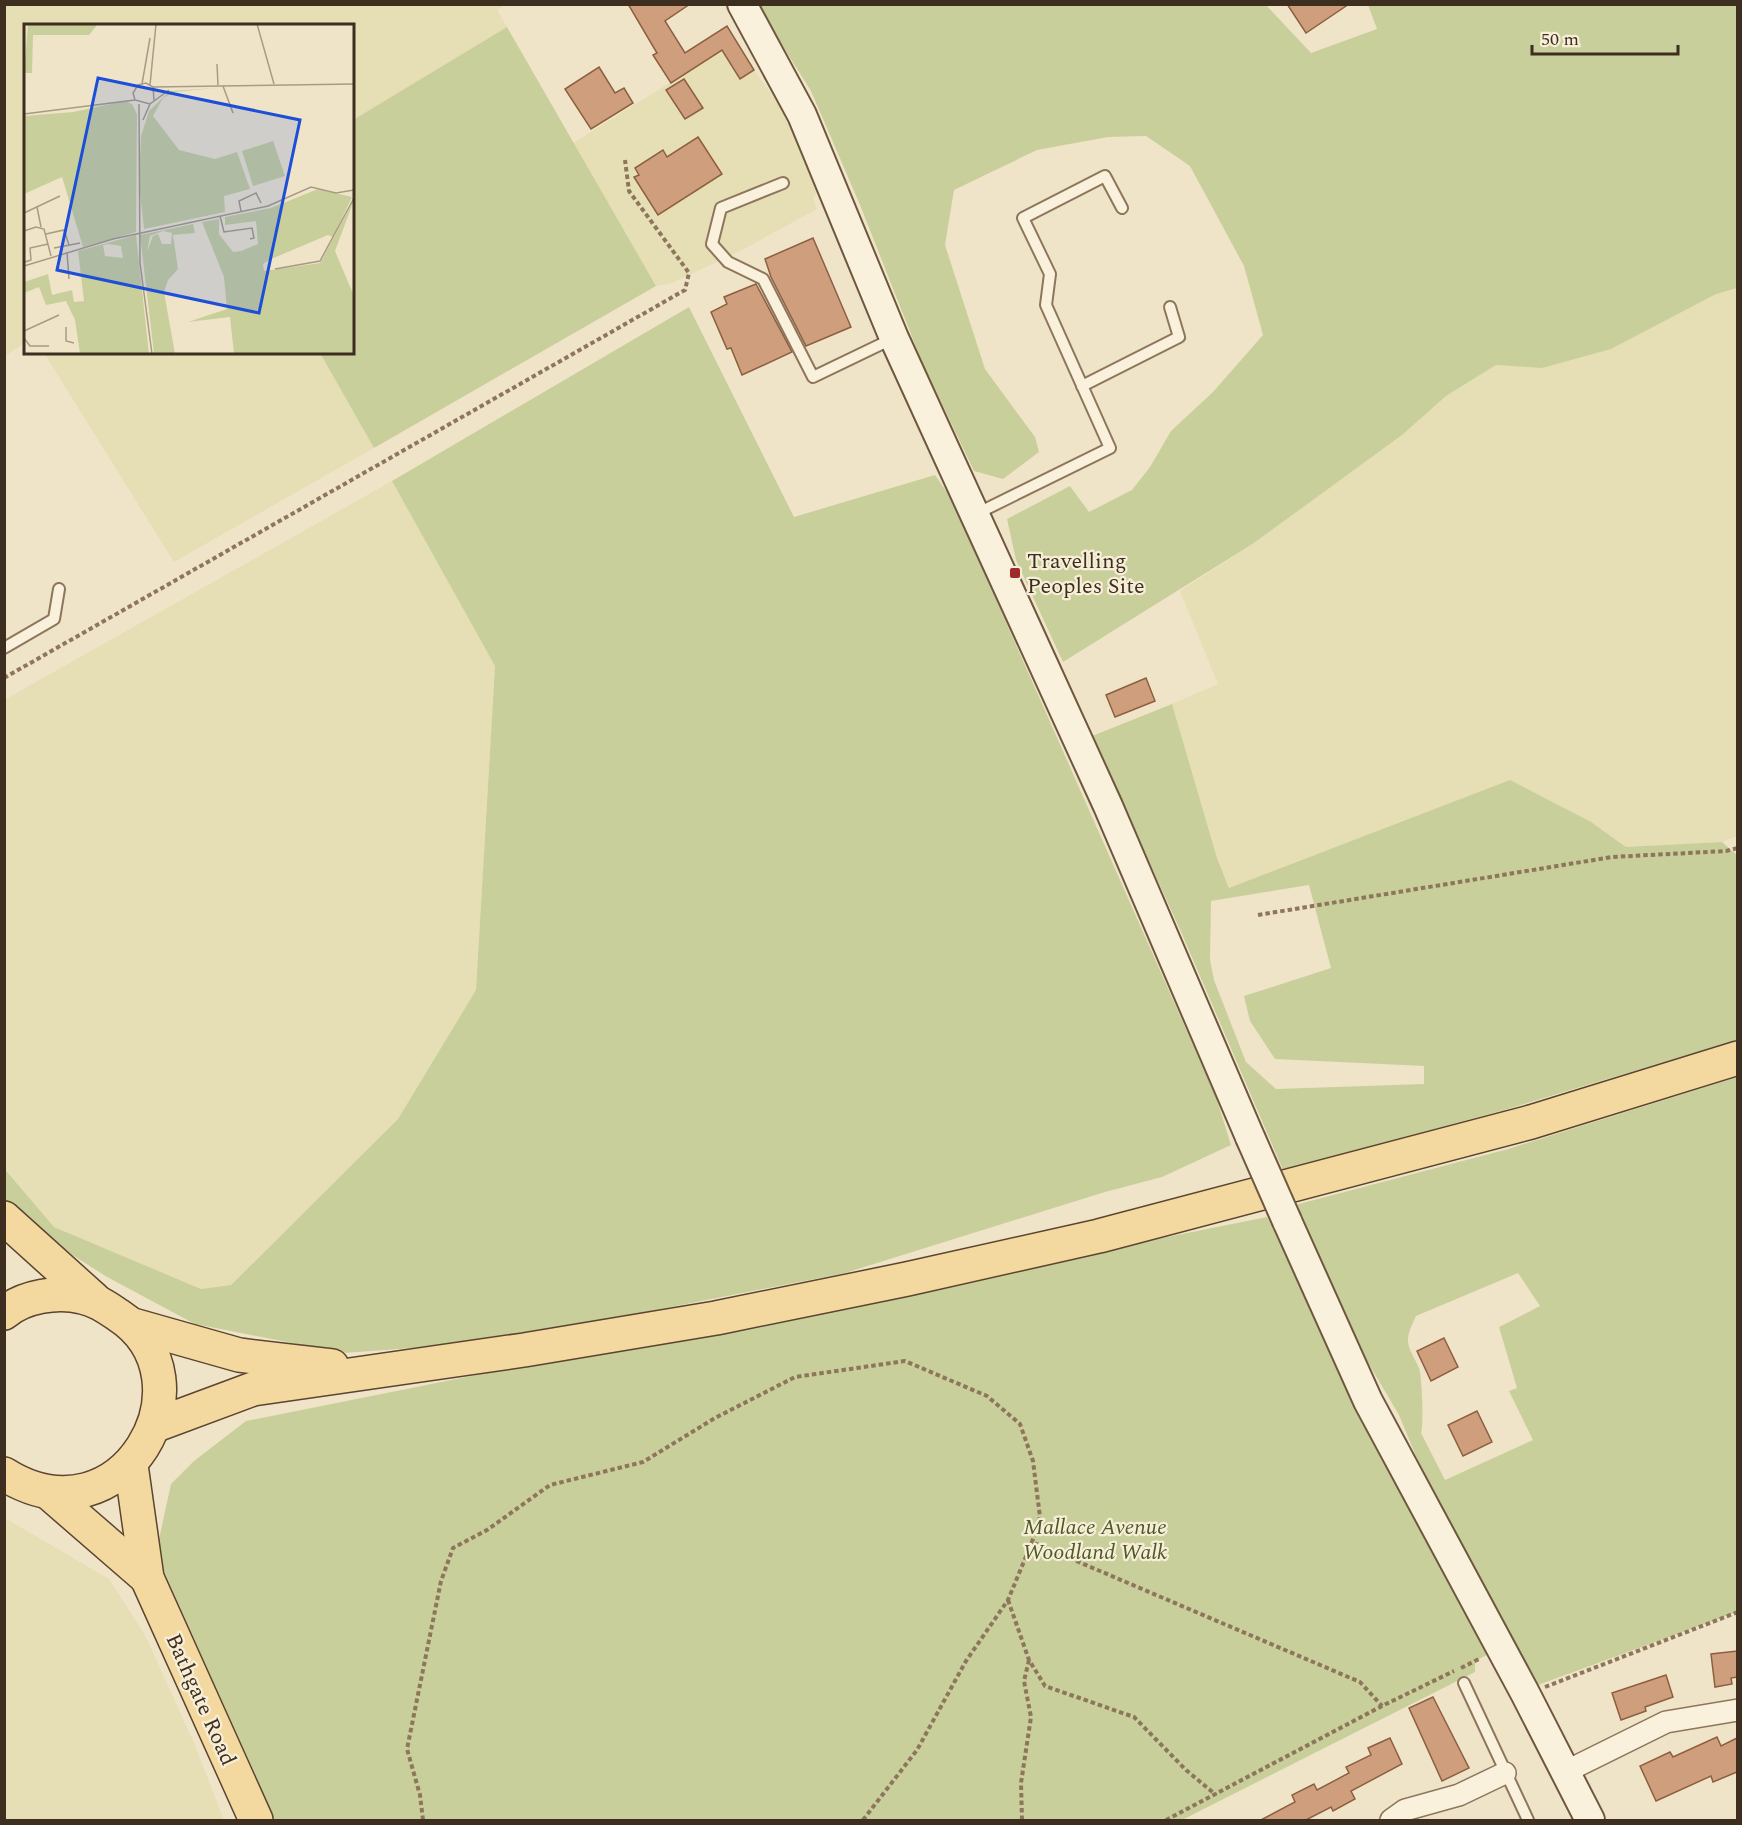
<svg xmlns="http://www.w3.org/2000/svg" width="1742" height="1825" viewBox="0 0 1742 1825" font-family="Spectral,serif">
<rect width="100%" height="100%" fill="#f0e4c8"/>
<g fill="#e6deb5">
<polygon points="5,5 505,5 497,10 507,27 353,120 352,26 26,26 25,343 5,356"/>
<polygon points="722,50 740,78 754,70 783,110 817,191 813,199 817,209 742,250 672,283 656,286 573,143"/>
<polygon points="1737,288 1737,836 1722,842 1626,847 1591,822 1229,888 1217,858 1172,704 1218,684 1180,591 1254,543 1402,435 1446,396 1496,365 1542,368 1716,293"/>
<polygon points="44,353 320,353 374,448 174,562"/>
<polygon points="392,481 495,665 476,990 398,1119 231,1285 201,1289 54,1227 5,1168 4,700"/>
<polygon points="5,1518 109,1579 145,1635 194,1743 224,1820 5,1820"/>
</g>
<g fill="#c9cf9b" fill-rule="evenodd">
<polygon points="757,5 1266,5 1311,53 1377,29 1368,5 1737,5 1737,288 1716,294 1611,349 1542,368 1496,365 1446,396 1402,435 1254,543 1063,662 1016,560 1007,519 1070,486 1089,512 1132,490 1150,467 1171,431 1213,392 1263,335 1244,266 1190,166 1146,136 1108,137 1037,150 954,190 945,245 985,369 1035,437 1039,452 1003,479 974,471 922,362 860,205 811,91"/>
<polygon points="507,27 656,286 374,448 320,353 352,352 353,120"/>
<polygon points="689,307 794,517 935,475 951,498 1216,1097 1231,1145 1162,1177 1105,1192 845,1273 620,1317 427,1347 343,1353 195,1324 107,1277 21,1222 5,1205 4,1168 54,1227 201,1289 231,1285 398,1119 476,990 495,666 392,481"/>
<path d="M1172 704 1217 858 1229 888 1510 780 1591 822 1626 847 1722 842 1737 855V1040L1504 1110 1283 1170 1182 934 1092 736ZM1309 885 1331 968 1244 996 1250 1021 1275 1059 1424 1066V1084L1276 1089 1246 1062 1214 980 1210 960 1211 901Z"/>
<path d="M1737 1077V1612L1538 1685 1430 1490 1399 1415 1357 1344 1295 1205 1508 1149ZM1518 1273 1540 1306 1499 1327 1517 1388 1509 1391 1533 1440 1445 1480 1421 1433C1424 1424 1422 1377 1419 1368 1416 1360 1409 1351 1408 1342 1407 1334 1413 1323 1416 1316Z"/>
<polygon points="1267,1217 1501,1648 1475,1661 1475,1672 1182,1820 275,1820 156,1553 171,1484 194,1461 246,1421"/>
</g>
<g fill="#cf9f7d" stroke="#8d5f41" stroke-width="1.5">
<polygon points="628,4 690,4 665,21 685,53 727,26 754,70 740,79 722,50 671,83 653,55 657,53"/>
<polygon points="1287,4 1349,4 1306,33"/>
<polygon points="599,67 615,93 624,88 633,103 591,129 565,89"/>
<polygon points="684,79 703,108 685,119 666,90"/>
<polygon points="698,137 722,174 658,215 634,177 639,175 635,168 663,150 667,157"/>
<polygon points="813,238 851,327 806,346 771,277 765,259"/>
<polygon points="756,284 792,352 742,375 731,348 727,349 711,312 727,304 724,297"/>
<polygon points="1146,678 1155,701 1115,717 1106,695"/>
<polygon points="1444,1338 1458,1367 1431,1381 1417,1351"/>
<polygon points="1477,1411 1492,1442 1463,1456 1448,1425"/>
<polygon points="1737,1651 1737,1677 1731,1678 1732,1684 1715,1687 1711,1654"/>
<polygon points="1666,1675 1673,1697 1645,1707 1646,1711 1621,1720 1612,1693"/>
<polygon points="1433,1697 1469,1768 1442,1781 1409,1708"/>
<polygon points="1717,1737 1721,1746 1737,1738 1737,1772 1713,1782 1711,1776 1656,1801 1640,1766 1670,1752 1673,1757"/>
<polygon points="1390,1738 1402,1764 1351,1791 1355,1799 1333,1811 1331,1807 1304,1821 1259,1821 1295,1802 1292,1795 1314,1784 1317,1790 1349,1773 1346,1767 1371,1755 1368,1748"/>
</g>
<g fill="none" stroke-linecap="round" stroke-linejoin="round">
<g stroke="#8d765c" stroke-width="14">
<g id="lane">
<polyline points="783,183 721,208 712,244 728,262 763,279 813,377 894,338"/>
<polyline points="1082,386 1179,337 1170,307"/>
<polyline points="976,514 1110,448 1046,305 1050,274 1023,218 1105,176 1122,208"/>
<polyline points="4,648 54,619 59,589"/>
<polyline points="1464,1683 1528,1820"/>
</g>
</g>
<g stroke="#8d765c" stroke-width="24">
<g id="street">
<polyline points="1565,1772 1666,1722 1738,1710"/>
<polyline points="1391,1820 1405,1810 1459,1795 1505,1773"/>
</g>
</g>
<g stroke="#6f573f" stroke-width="32">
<g id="secondary">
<polyline points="742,4 802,115 894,338 1108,806 1250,1137"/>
<polyline points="1287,1221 1368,1401 1525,1693 1590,1820"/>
</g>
</g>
<g stroke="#5b4430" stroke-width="36">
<g id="primary">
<polyline points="4,1218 94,1299"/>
<path d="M4 1313C24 1296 58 1291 82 1297 96 1300 106 1307 118 1315 217 1379 123 1549 4 1474"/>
<polyline points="133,1325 239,1355 332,1366"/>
<polyline points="156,1425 253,1389 524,1350 716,1318 907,1279 1099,1236 1531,1122 1738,1058"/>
<polyline points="131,1465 147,1578 256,1820"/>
<polyline points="49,1493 147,1578"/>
</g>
</g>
<g stroke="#8d765c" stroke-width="4" stroke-dasharray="4.5 3" stroke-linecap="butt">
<polyline points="4,678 685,290 689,273 629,191 625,160"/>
<polyline points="1258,915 1612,857 1726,851 1738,848"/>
<polyline points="1008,1600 1029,1660 1045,1686 1134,1717 1186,1770 1216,1795"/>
<polyline points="1461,1668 1481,1658"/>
<polyline points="1545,1687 1738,1612"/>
<polyline points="423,1820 420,1795 407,1749 441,1581 453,1548 487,1530 550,1485 643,1462 715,1418 795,1377 905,1361 987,1396 1020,1424 1033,1461 1040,1517 1032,1542"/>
<polyline points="863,1820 917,1750 966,1661 1008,1600 1032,1542 1360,1682 1382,1706"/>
<polyline points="1022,1820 1021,1783 1031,1717 1024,1681 1029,1660"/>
<polyline points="1166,1820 1382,1706 1454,1671"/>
</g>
<use href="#lane" stroke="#faf1dc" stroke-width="10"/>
<use href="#street" stroke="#faf1dc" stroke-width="21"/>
<use href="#secondary" stroke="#faf1dc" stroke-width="28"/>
<use href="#primary" stroke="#f3d9a0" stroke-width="33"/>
<g stroke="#6f573f" stroke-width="32" stroke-linecap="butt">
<polyline id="secondary-bridge" points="1250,1137 1287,1221"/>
</g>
<use href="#secondary-bridge" stroke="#faf1dc" stroke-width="28"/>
</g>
<rect fill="#9e2a2b" stroke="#f7eed8" stroke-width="2" x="1009" y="567" width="12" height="12" rx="3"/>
<g text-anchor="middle" stroke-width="4.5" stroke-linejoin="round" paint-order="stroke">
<g font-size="22" fill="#3d2e20" stroke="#f7eed8" text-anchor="start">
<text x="1027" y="568">Travelling<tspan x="1027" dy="25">Peoples Site</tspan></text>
</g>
<g font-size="22" font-style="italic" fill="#4d5a26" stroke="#f7eed8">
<text x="1095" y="1534">Mallace Avenue<tspan x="1095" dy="25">Woodland Walk</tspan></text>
</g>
<g font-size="22" fill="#3d2e20" stroke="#f7eed8">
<text transform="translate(202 1699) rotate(66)" y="8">Bathgate Road</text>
</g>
</g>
<g transform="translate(24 24)">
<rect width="330" height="330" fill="#f0e4c8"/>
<path d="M4 0H74L65 11H9L8 49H0ZM193 64 150 68 139 74 129 92 155 126 191 135 213 128 226 165 200 172 201 188 120 205 115 160 117 112 125 87 146 67ZM101 77 108 80 113 90 112 208 59 223 38 153 0 170V92L49 88ZM249 117 261 152 229 162 218 127ZM294 165 328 173 309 213 304 211 245 236 239 240 240 247 296 239 330 176 311 227 330 272V329L210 330 206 293 164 298 203 285 200 253 178 198 195 195V210L209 228 217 227 234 220 232 197 201 201V193L247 184ZM169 200 171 209 149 211 154 245 144 256 140 268 151 330H130L116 211ZM139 207 148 209 147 220H138L134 210 129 212 123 228 126 212ZM112 211 125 330H56L51 296 42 277 22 281 15 263 0 269V258L24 250 28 271 48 266 50 278 60 277 54 227ZM85 220 97 222 99 234 81 232 79 221Z" fill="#c9cf9b" fill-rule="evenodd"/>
<path fill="none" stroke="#a89b85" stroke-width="1.5" d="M233 0 250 60M193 40 194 61M118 60 126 14M126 61 132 0M199 62 209 89M129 63 330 60M115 80 116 239 128 330M126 80 111 76 109 69 114 61 122 59 129 63 130 76M0 90 111 76M119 96 126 80 145 66M13 183 17 203M217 187 215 177 232 169 237 179M0 189 36 172M196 192 200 208 228 204 230 214 226 215M0 207 12 203 20 205 27 232M22 210 40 206 45 221M30 224 56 219M43 228 45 255M1 238 7 236 6 224 24 220M0 242 89 215 244 182 287 163 312 169 330 166M251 245 296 237 330 174M42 303V317L50 319M0 307 35 291M0 314 6 322H25"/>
<path fill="#1d4ed8" fill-opacity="0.15" stroke="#1d4ed8" stroke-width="3" d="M74 54 276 96 235 289 33 246Z"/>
<rect width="330" height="330" fill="none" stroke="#3d2e20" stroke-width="3"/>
</g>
<rect width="1742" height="1825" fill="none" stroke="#3d2e20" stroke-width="12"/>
<path d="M1532 45v9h146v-9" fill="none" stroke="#3d2e20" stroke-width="3"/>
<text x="1541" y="45" font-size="18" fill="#3d2e20" stroke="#f7eed8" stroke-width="4.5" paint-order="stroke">50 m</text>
</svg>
